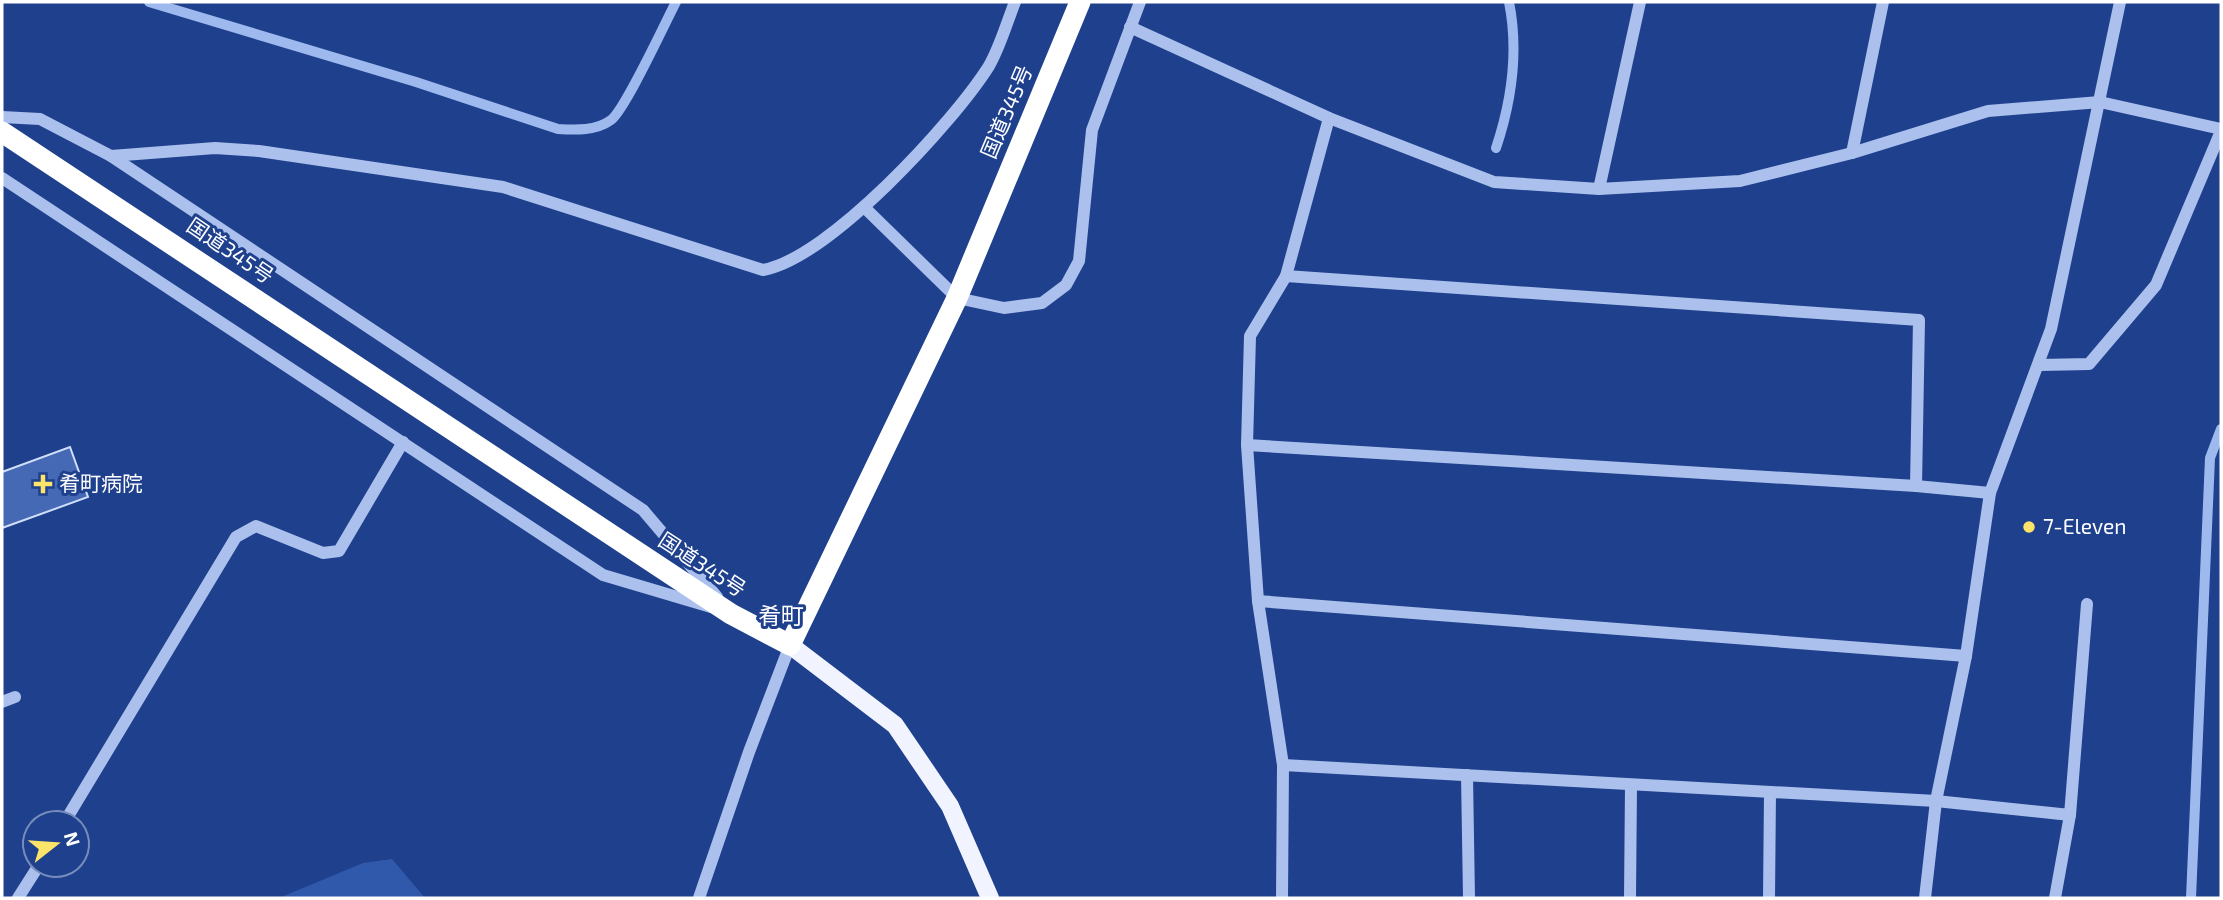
<svg xmlns="http://www.w3.org/2000/svg" width="2223" height="900" viewBox="0 0 2223 900" font-family="'Exo 2','Noto Sans JP',sans-serif">
<rect width="100%" height="100%" fill="#1e408d"/>
<polygon fill="#3159ab" points="392,859 425,898 279,898 363,863"/>
<g fill="none" stroke-linecap="round" stroke-linejoin="round">
<g stroke="#9eb9ee" stroke-width="10">
<path d="M149 2 416 82 558 129C576 130 596 131 611 120 625 110 665 23 676 2"/>
<path d="M1496 148C1512 100 1519 52 1509 2"/>
<polyline points="2191,898 2210,458 2221,429"/>
</g>
</g>
<polygon fill="#4669b5" stroke="#d0def9" stroke-width="2" points="70,447 88,497 2,528 2,472"/>
<g fill="none" stroke-linecap="round" stroke-linejoin="round">
<g stroke="#abc0ed" stroke-width="12">
<polyline points="1130,27 1329,118 1494,182 1599,189 1740,181 1852,153 1988,111 2100,102 2221,129"/>
<polyline points="2,117 40,119 111,156 643,510 717,597"/>
<polyline points="1852,153 1883,2"/>
<path d="M111 156 215 148 259 151 503 187 763 270C829 258 953 123 989 66 1000 47 1007 22 1015 2"/>
<polyline points="2,178 603,575 711,607"/>
<polyline points="1599,189 1640,2"/>
<polyline points="865,208 957,298 1004,308 1042,303 1066,285 1079,261 1092,130 1140,2"/>
<polyline points="1286,276 1919,320 1916,486"/>
<polyline points="2040,365 2089,364 2156,285 2221,131"/>
<polyline points="1247,445 1916,486 1990,493"/>
<polyline points="1258,601 1966,656"/>
<polyline points="2,702 15,697"/>
<polyline points="1283,765 1936,801 2070,815 2087,604"/>
<polyline points="1467,775 1469,898"/>
<polyline points="64,823 236,537 256,526 323,553 339,551 403,442"/>
<polyline points="18,898 39,865"/>
<polyline points="699,898 749,752 790,645"/>
<polyline points="1282,898 1283,765 1258,601 1247,445 1250,336 1286,276 1329,118"/>
<polyline points="1630,898 1631,785"/>
<polyline points="1769,898 1770,792"/>
<polyline points="1925,898 1936,801 1966,656 1990,493 2051,329 2120,2"/>
<polyline points="2055,898 2070,815"/>
</g>
<polyline stroke="#f1f4ff" stroke-width="18" points="790,645 895,725 950,806 990,898"/>
<polyline stroke="#fff" stroke-width="21" points="2,132 731,614 790,645 957,298 1080,2"/>
<polyline stroke="#fff" stroke-width="5" stroke-dasharray="12 5" stroke-linecap="butt" points="2,2 3,2"/>
</g>
<g fill="#fce46a" stroke="#1e408d" stroke-width="2.5">
<path d="M39.5 473.5h7v7h7v7h-7v7h-7v-7h-7v-7h7z"/>
<circle cx="2029" cy="527" r="7"/>
</g>
<g text-anchor="middle" stroke-width="6" stroke-linejoin="round" paint-order="stroke">
<g font-size="21" fill="#fff" stroke="#1e408d">
<text transform="translate(1007 112) rotate(-67)" y="7">国道345号</text>
<text transform="translate(230 251) rotate(34)" y="7">国道345号</text>
<text transform="translate(702 565) rotate(33)" y="7">国道345号</text>
</g>
<g font-size="21" fill="#fff" stroke="#1e408d" text-anchor="start">
<text x="59" y="491">肴町病院</text>
<text x="2043" y="534">7-Eleven</text>
</g>
<g font-size="23" fill="#fff" stroke="#1e408d">
<text x="781" y="624">肴町</text>
</g>
</g>
<rect width="2223" height="900" fill="none" stroke="#ffffff" stroke-width="7"/>
<g transform="translate(56 844) rotate(73)"><circle r="33" fill="#1e408d" stroke="#788cbb" stroke-width="2"/>
<path d="M0-5L12 26L0 18L-12 26Z" fill="#fce46a"/>
<text y="-10" font-size="19" font-weight="bold" text-anchor="middle" fill="#ffffff">N</text>
</g>
</svg>
